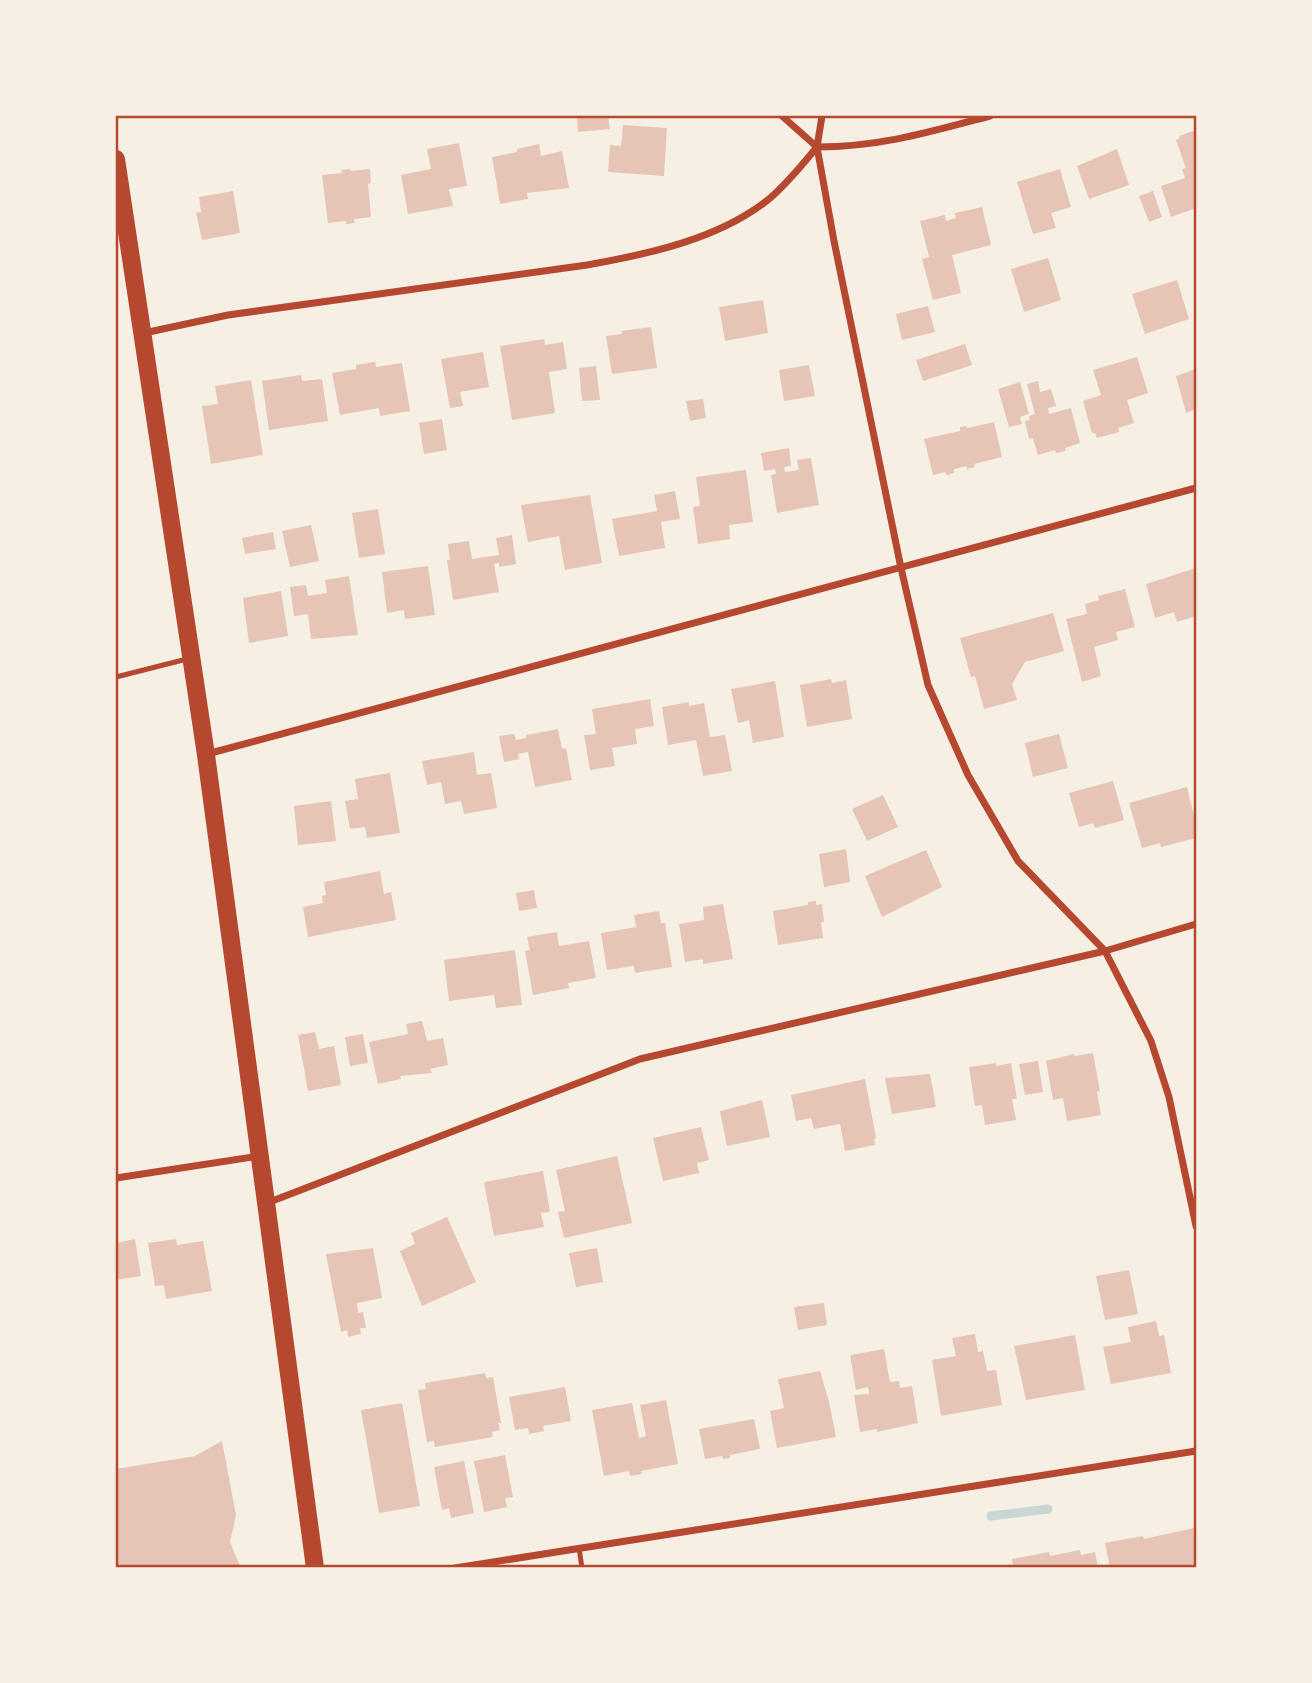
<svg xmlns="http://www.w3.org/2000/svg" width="1312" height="1683" viewBox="0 0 1312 1683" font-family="'Archivo Narrow',sans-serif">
<rect width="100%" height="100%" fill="#f6efe4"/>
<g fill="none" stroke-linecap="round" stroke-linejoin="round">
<polyline stroke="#c9d6d2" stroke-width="9" points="991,1516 1048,1509"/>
</g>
<g fill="#e6c5b7">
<polygon points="577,116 608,116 610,129 578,132"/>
<polygon points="623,125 667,128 664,176 608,172 610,145 621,146"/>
<polygon points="1196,130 1196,208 1171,217 1161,186 1185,178 1182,169 1186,168 1176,140 1180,138 1179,136"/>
<polygon points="459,143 467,186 449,189 453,206 408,214 401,175 431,169 427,149"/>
<polygon points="539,144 541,156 562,151 569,188 527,193 528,199 500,204 492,157 517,152 517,149"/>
<polygon points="1117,149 1129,185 1089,199 1077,166"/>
<polygon points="350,169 351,171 370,169 371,183 368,184 371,217 354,219 355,223 346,224 346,221 328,223 322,175 342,173 341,170"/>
<polygon points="1060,169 1071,207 1051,213 1056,228 1033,234 1017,182"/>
<polygon points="233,191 240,233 202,240 196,213 201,212 199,197"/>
<polygon points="1153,191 1162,217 1149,222 1139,196"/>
<polygon points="982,207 991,245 952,255 961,293 933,300 922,259 929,257 920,221 945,215 946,221 956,218 955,213"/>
<polygon points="1048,258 1061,300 1024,312 1011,269"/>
<polygon points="1177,280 1189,319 1145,334 1132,294"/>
<polygon points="763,300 768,333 725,341 719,307"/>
<polygon points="928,306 935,332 902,340 896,314"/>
<polygon points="651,327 657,368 612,374 606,336 622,334 621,331"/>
<polygon points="544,339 545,345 563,342 567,369 549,372 555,413 512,420 500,346"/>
<polygon points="965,344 972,365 923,381 916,360"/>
<polygon points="483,352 489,387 460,392 463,406 450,408 441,359"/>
<polygon points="1137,357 1148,393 1127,400 1134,423 1118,428 1119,432 1097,438 1095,433 1092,433 1083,401 1101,395 1093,370"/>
<polygon points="375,362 376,367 402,363 410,411 380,416 379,408 340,415 332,373 356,369 356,365"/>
<polygon points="809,365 815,396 784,401 779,370"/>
<polygon points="596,366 600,400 582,401 579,368"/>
<polygon points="1196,369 1196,409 1186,413 1176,376"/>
<polygon points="301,375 302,381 322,379 328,421 269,430 262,381"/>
<polygon points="251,380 263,455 211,464 202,406 218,404 215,386"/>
<polygon points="1038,381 1040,392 1051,389 1056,406 1048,408 1049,414 1071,408 1080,443 1065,448 1066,451 1056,453 1055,450 1038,455 1033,438 1029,439 1025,421 1030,420 1029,416 1035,414 1027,384"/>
<polygon points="1020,382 1029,414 1020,417 1022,424 1009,427 998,389"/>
<polygon points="703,399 706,418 690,421 686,401"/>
<polygon points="442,419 447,450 424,454 419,423"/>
<polygon points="994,422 1002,457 974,464 975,467 967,469 966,466 954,469 954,473 947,475 945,472 933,475 924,439 960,431 960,427 967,426 967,428"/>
<polygon points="789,448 791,466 784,467 785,472 799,470 797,460 811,458 819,505 777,513 771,475 776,474 775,469 764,471 761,453"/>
<polygon points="746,470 753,522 729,525 730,539 698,544 693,507 700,506 696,477"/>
<polygon points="675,491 680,519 661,522 665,548 619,556 612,519 657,511 654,495"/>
<polygon points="590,495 602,563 565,570 559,536 528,542 521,505"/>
<polygon points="378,509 385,554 359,558 352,513"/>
<polygon points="311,525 319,561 290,567 282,531"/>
<polygon points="273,532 276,549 245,554 242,538"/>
<polygon points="512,535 516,564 499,567 499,563 494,564 499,592 453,600 447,560 450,560 448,544 469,541 472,559 499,555 496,538"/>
<polygon points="428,566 435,615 405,619 404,610 387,613 382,572"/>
<polygon points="1196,568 1196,616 1177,622 1174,612 1155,618 1146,584"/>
<polygon points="349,576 358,635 311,639 308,614 294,616 290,587 306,585 308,596 327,593 325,580"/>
<polygon points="1125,589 1135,627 1116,632 1118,640 1094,647 1101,676 1082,682 1066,619 1087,614 1085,604 1099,600 1098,596"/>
<polygon points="281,591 288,636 249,643 243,598"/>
<polygon points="1053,613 1064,651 1025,662 1012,684 1017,700 984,709 975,676 971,677 960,638"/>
<polygon points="831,679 832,683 846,680 852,719 807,727 800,685"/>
<polygon points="775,681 784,737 753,743 749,720 738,723 731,689"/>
<polygon points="650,699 654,726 635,729 637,744 612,748 615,766 590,770 584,735 596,734 592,709"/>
<polygon points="689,702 689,706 704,703 710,737 725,735 732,771 703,776 696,740 668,745 662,707"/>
<polygon points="558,729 562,749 566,748 572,780 535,787 528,752 518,754 519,759 504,762 499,736 514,734 516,740 526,738 526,735"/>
<polygon points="1059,734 1068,768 1033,777 1025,743"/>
<polygon points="474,752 477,775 491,773 497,808 464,814 461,801 445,804 441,782 427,785 422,761"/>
<polygon points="390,773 400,833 367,838 365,827 350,829 345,801 358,799 355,779"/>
<polygon points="1113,781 1124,820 1095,828 1093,823 1079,827 1069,793"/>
<polygon points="1187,787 1196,824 1196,838 1161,847 1160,843 1142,848 1129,803"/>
<polygon points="883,795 898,827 867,841 852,809"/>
<polygon points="331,801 336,841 298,845 294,806"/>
<polygon points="846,849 850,882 824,887 819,854"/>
<polygon points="926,850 942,887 882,917 865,876"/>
<polygon points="380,871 384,894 391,892 396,920 308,937 303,907 323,903 322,896 326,895 324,882"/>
<polygon points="534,890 537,908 519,911 516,893"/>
<polygon points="816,901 816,905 822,904 824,922 821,922 823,938 778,945 773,911 808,905 808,902"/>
<polygon points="723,904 733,959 703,964 703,959 685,962 679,924 704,920 703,907"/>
<polygon points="659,911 661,923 665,923 672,967 635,973 634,966 607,970 601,933 636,927 634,915"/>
<polygon points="557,932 559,946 589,941 596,978 568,983 569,988 533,995 525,951 530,950 527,937"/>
<polygon points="515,950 522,1005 496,1008 494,995 449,1001 444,960"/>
<polygon points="422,1021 427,1041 443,1038 448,1065 430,1069 432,1073 400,1076 401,1079 378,1084 369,1042 408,1034 406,1024"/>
<polygon points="315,1032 319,1049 334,1046 341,1085 308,1091 298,1035"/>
<polygon points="363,1034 368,1063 350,1066 345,1037"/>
<polygon points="1093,1053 1100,1091 1097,1091 1101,1115 1067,1121 1063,1098 1053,1100 1046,1061 1074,1054 1074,1056"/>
<polygon points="1038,1061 1043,1092 1025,1095 1019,1064"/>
<polygon points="996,1063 996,1066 1011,1063 1017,1099 1012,1099 1016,1120 985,1125 982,1105 975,1106 969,1067"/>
<polygon points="930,1074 936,1107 892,1114 885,1078"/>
<polygon points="865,1079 876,1138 874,1139 875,1145 845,1151 840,1124 814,1129 811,1118 796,1121 791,1095"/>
<polygon points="762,1100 770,1137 727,1146 720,1111"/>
<polygon points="701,1127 709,1160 697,1163 699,1173 663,1181 653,1138"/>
<polygon points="617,1156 632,1223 564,1238 558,1212 565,1211 556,1170"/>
<polygon points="543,1171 550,1212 541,1213 544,1227 494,1236 484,1182"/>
<polygon points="447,1217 476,1282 422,1306 400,1251 415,1244 411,1233"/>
<polygon points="135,1239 141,1276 116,1280 116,1243"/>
<polygon points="176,1239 177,1245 203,1241 212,1291 166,1299 164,1285 155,1286 148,1243"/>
<polygon points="373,1248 382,1298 357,1303 358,1313 363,1312 366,1328 360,1328 361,1334 348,1337 347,1330 341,1332 326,1254"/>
<polygon points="597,1248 603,1282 576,1287 569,1253"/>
<polygon points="1129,1270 1138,1314 1105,1320 1096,1276"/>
<polygon points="824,1303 827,1325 798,1330 794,1307"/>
<polygon points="1156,1321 1159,1336 1164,1335 1171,1373 1111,1384 1103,1347 1131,1342 1128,1327"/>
<polygon points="975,1334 978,1352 983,1351 987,1371 996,1370 1002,1405 941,1416 932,1360 956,1356 952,1338"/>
<polygon points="1075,1335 1085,1390 1026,1400 1014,1346"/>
<polygon points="884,1349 890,1382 899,1381 900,1388 912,1386 918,1423 877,1432 877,1429 860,1432 854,1395 869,1394 868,1387 856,1390 850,1355"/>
<polygon points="820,1371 829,1402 836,1437 777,1448 770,1411 784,1408 778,1379"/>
<polygon points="485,1373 486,1378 493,1377 501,1423 498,1423 500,1430 492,1432 493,1437 435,1447 434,1441 427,1442 418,1390 426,1389 425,1383"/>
<polygon points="565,1387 571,1421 543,1426 544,1431 529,1434 528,1428 515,1430 509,1397"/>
<polygon points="666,1400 678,1464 641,1471 642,1474 630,1476 629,1471 604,1476 592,1410 632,1403 639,1438 646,1436 640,1405"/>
<polygon points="402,1403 420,1506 379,1513 361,1410"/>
<polygon points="754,1419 760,1449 730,1455 730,1458 723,1459 722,1456 705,1459 699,1429"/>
<polygon points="222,1441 236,1515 230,1542 240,1566 116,1568 116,1469 195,1456"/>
<polygon points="505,1455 513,1497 505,1498 507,1507 484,1512 474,1461"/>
<polygon points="464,1461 474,1513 451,1518 449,1508 442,1510 434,1467"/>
<polygon points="1194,1528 1196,1568 1110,1568 1105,1543 1143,1536 1144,1539"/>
<polygon points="1080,1550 1081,1555 1095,1552 1098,1568 1013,1568 1012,1559 1049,1552 1050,1556"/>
</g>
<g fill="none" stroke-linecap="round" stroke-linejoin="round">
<g stroke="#b5482f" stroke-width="5">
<polyline points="116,677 187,659"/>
<polyline points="579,1548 582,1568"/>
</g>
<g stroke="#b5482f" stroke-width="7">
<polyline points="782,116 817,147"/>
<polyline points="822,116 817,147 834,241 901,568 928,685 968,775 1018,861 1105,951 1151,1041 1169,1097 1196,1226"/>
<path d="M144 333 228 315 587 265C649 254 719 239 769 199 787 184 802 165 817 147 880 147 930 132 990 116"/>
<polyline points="207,754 1196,488"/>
<polyline points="116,1178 259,1156"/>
<polyline points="267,1203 640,1059 1105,951 1196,924"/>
<polyline points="455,1568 1196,1451"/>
</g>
<polyline stroke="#b5482f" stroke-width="18" points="116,159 206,755 315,1568"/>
</g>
<rect width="1312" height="1683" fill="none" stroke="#f6efe4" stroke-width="234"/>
<rect x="117" y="117" width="1078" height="1449" fill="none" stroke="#b5482f" stroke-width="2.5"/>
</svg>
